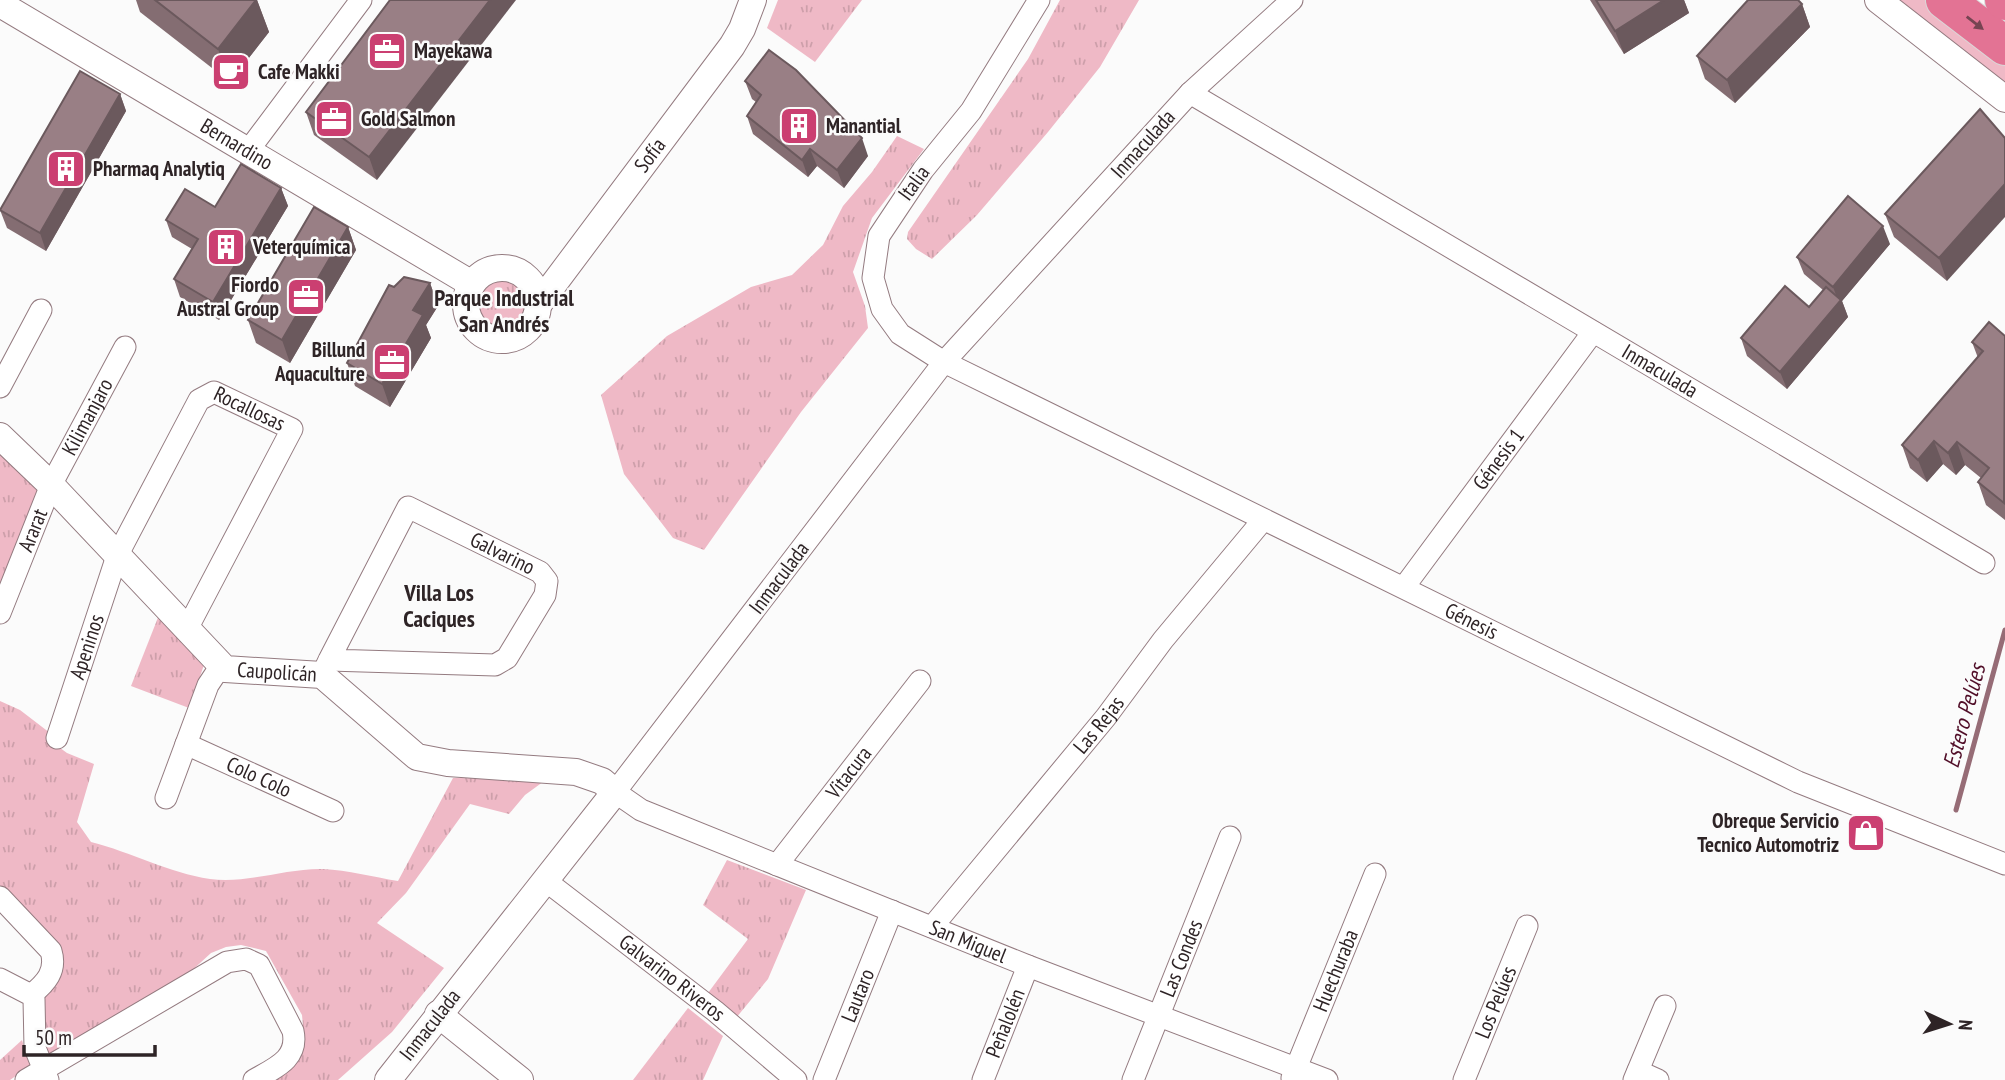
<svg xmlns="http://www.w3.org/2000/svg" width="2005" height="1080" viewBox="0 0 2005 1080" font-family="'PT Sans Narrow',sans-serif">
<defs>
<pattern id="grass-tufts" width="24" height="20" patternUnits="userSpaceOnUse" patternTransform="scale(1.75)"><rect width="24" height="20" fill="#efb9c6"/><path d="M3 7l-1-3M5 7V3M7 7l1-3M15 17l-1-3M17 17v-4M19 17l1-3" fill="none" stroke="#cd9faa"/></pattern>
</defs>
<rect width="100%" height="100%" fill="#fbfbfb"/>
<g fill="url(#grass-tufts)">
<polygon points="778,0 862,0 815,62 767,28"/>
<polygon points="1060,0 1139,0 1100,67 1048,132 977,215 932,259 916,249 907,239 908,232 1028,59"/>
<polygon points="1891,0 1928,0 2005,62 2005,88"/>
<polygon points="897,136 924,149 872,218 853,272 865,306 868,328 801,412 704,550 673,538 624,474 601,395 667,336 751,287 792,275 823,245 843,206 872,172"/>
<circle cx="501" cy="304" r="26"/>
<polygon points="0,452 36,484 37,491 0,599"/>
<polygon points="159,615 205,662 189,708 131,686"/>
<path d="M0 701 20 710 50 733 52 742 67 753 94 764 77 822 91 842C131 852 169 873 210 879 248 884 286 868 323 869 348 870 373 877 398 881L453 778 547 779 525 795 509 814 470 804 406 893 377 923 444 968 392 1032 338 1080H271L304 1037 302 1015 266 951 241 945 226 947 211 953 175 986 51 1057 45 1054 41 1003 55 975 0 890Z"/>
<polygon points="727,860 806,890 768,979 736,1018 708,993 748,939 703,905"/>
<polygon points="688,1008 723,1036 703,1080 633,1080"/>
<polygon points="22,1040 30,1066 10,1080 0,1080 0,1060"/>
</g>
<g fill="none" stroke-linecap="round" stroke-linejoin="round">
<polyline stroke="#966c76" stroke-width="5" points="1956,810 2005,630"/>
<g stroke="#947b80" stroke-width="23">
<g id="minor">
<path id="s1" d="M1039 0 971 111 923 170 879 236 873 278 882 309 900 334 944 362 1798 782 2005 864"/>
<path id="s2" d="M1292 0 1190 93 944 362 615 792 641 810 1028 966 1327 1080"/>
<path id="s3" d="M1190 93 1984 563"/>
<polyline points="248,151 361,0"/>
<polyline points="0,387 41,310"/>
<path id="s4" d="M1404 587 1593 332"/>
<path id="s5" d="M0 613 51 485 125 347"/>
<path id="s6" d="M322 675 329 660 408 507 540 572 547 581 545 595 507 658 495 665 329 660"/>
<path id="s7" d="M57 738 117 556 199 400 214 392 292 429 187 629"/>
<path id="s8" d="M186 744 333 811"/>
<polyline points="166,798 208,685 216,673 225,669"/>
<path id="s9" d="M777 865 920 681"/>
<path id="s10" d="M546 881 715 1011 796 1080"/>
<path d="M0 897 51 951C57 971 46 983 31 995"/>
<path id="s11" d="M932 927 1106 717 1163 640 1263 520"/>
<polyline points="0,979 31,995 34,999 35,1048 48,1080"/>
<polyline points="1638,1071 1658,1080"/>
<path id="s12" d="M1292 1078 1375 874"/>
<path d="M26 1080 227 962 246 959 259 965 293 1031C299 1059 275 1068 254 1080"/>
<path id="s13" d="M824 1080 892 911"/>
<path id="s14" d="M983 1080 1028 966"/>
<path id="s15" d="M1133 1080 1230 837"/>
<path id="s16" d="M1464 1080 1527 926"/>
<polyline points="1634,1080 1665,1006"/>
</g>
</g>
<g stroke="#947b80" stroke-width="28">
<g id="tertiary">
<polyline points="1878,0 2005,99"/>
<path id="s17" d="M0 4 472 284"/>
<circle cx="502" cy="304" r="36"/>
<path id="s18" d="M538 305 732 46 742 29 753 0"/>
<path id="s19" d="M0 436 51 485 225 669 322 675 417 757 448 763 576 772 602 781 615 792 388 1080"/>
<polyline points="438,1014 520,1080"/>
</g>
</g>
<g stroke="#d9d8d8" stroke-width="40">
<g id="motorway">
<polyline points="1945,0 2005,46"/>
<polyline points="2004,0 2005,1"/>
</g>
</g>
<use href="#minor" stroke="#fff" stroke-width="21"/>
<use href="#tertiary" stroke="#fff" stroke-width="26"/>
<use href="#motorway" stroke="#e37394" stroke-width="38"/>
</g>
<g fill="#846d72">
<polygon points="136,0 257,0 269,32 230,82 140,12"/>
<polygon points="390,0 377,180 314,135 306,112"/>
<polygon points="1590,0 1684,0 1689,13 1624,54"/>
<polygon points="1802,4 1810,27 1735,103 1705,79 1697,56"/>
<polygon points="745,81 868,156 844,188 817,166 808,177 753,134 747,116 756,102 752,99"/>
<polygon points="120,94 126,111 46,251 7,228 0,210"/>
<polygon points="1980,109 1947,281 1894,237 1885,214"/>
<polygon points="281,188 288,206 219,320 180,297 174,279 192,249 172,237 166,220 215,207"/>
<polygon points="348,227 356,250 290,363 256,343 248,320"/>
<polygon points="1890,244 1842,301 1848,317 1787,389 1747,356 1741,338 1809,307 1823,290 1804,274 1797,257"/>
<polygon points="430,283 438,306 426,325 431,338 390,407 355,386 347,363 394,287"/>
<polygon points="2005,336 2005,520 1986,505 1978,482 1981,478 1965,465 1956,475 1943,464 1927,482 1910,468 1902,445 1978,358 1972,342"/>
</g>
<g fill="#6b595d">
<polygon points="256,0 257,0 269,32 230,82 218,49"/>
<polygon points="490,0 516,0 377,180 369,157"/>
<polygon points="1664,0 1684,0 1689,13 1624,54 1615,31"/>
<polygon points="1802,4 1810,27 1735,103 1727,80"/>
<polygon points="120,94 126,111 46,251 40,233"/>
<polygon points="862,138 868,156 844,188 837,170"/>
<polygon points="810,149 817,166 808,177 802,160"/>
<polygon points="2005,184 2005,217 1947,281 1939,258"/>
<polygon points="281,188 288,206 219,320 213,302"/>
<polygon points="1883,226 1890,244 1842,301 1848,317 1787,389 1780,372 1839,303 1833,287"/>
<polygon points="348,227 356,250 290,363 282,340"/>
<polygon points="430,283 438,306 426,325 431,338 390,407 382,384 413,310"/>
<polygon points="1934,441 1943,464 1927,482 1918,460"/>
<polygon points="1957,442 1965,465 1956,475 1948,453"/>
</g>
<g fill="#997f85" stroke="#6b595d" stroke-width="2">
<polygon points="155,0 256,0 218,49"/>
<polygon points="390,0 490,0 369,157 306,112"/>
<polygon points="1596,0 1664,0 1615,31"/>
<polygon points="1748,0 1798,0 1802,4 1727,80 1697,56"/>
<polygon points="769,50 796,70 862,138 837,170 810,149 802,160 747,116 761,95 745,81"/>
<polygon points="80,71 120,94 40,233 0,210"/>
<polygon points="1980,109 2005,138 2005,184 1939,258 1885,214"/>
<polygon points="241,164 281,188 213,302 174,279 198,239 166,220 185,189 215,207"/>
<polygon points="1848,196 1883,226 1833,287 1797,257"/>
<polygon points="314,207 348,227 282,340 248,320"/>
<polygon points="404,277 430,283 413,310 423,315 382,384 347,363 389,285 394,287"/>
<polygon points="1785,286 1809,307 1826,287 1841,300 1780,372 1741,338"/>
<polygon points="1989,322 2005,336 2004,503 1978,482 1989,468 1957,442 1948,453 1934,441 1918,460 1902,445 1983,351 1972,342"/>
</g>
<defs><path id="oneway-solid" d="M-6-.8H1V-3.2L6.5 0L1 3.2V.8H-6Z" transform="scale(1.75)"/></defs>
<use fill="#764452" href="#oneway-solid" transform="translate(1975 23) rotate(38)"/>
<defs>
<g id="office-square" transform="scale(2.0125)"><rect x="-9" y="-9" width="18" height="18" rx="4" fill="#cb3f71" stroke="#fbfbfb"/><path d="M-6-3h4V-5.5h4V-3h4V5H-6ZM-1-4.5V-3h2v-1.5ZM-6 0V1H6V0Z" fill="#fff"/></g>
<g id="cafe-square" transform="scale(2.0125)"><rect x="-9" y="-9" width="18" height="18" rx="4" fill="#cb3f71" stroke="#fbfbfb"/><path d="M-5.5-4.5H6V0H3Q3 3.5 0 3.5H-2.5Q-5.5 3.5-5.5 0ZM3-3.2v2h1.7v-2ZM-6 4.5H4V6H-6Z" fill="#fff"/></g>
<g id="building-square" transform="scale(2.0125)"><rect x="-9" y="-9" width="18" height="18" rx="4" fill="#cb3f71" stroke="#fbfbfb"/><path d="M-4-6H4V6H1V3H-1V6H-4ZM-2.5-4.3h1.7v1.8h-1.7ZM.8-4.3h1.7v1.8H.8ZM-2.5-1h1.7V.8h-1.7ZM.8-1h1.7V.8H.8Z" fill="#fff"/></g>
<g id="shop-square" transform="scale(2.0125)"><rect x="-9" y="-9" width="18" height="18" rx="4" fill="#cb3f71" stroke="#fbfbfb"/><path d="M-5-2.5h2.3a2.7 3.5 0 0 1 5.4 0H5L5.5 6h-11ZM-1.5-2.5h3a1.5 2.3 0 0 0-3 0Z" fill="#fff"/></g>
</defs>
<g fill-rule="evenodd">
<use href="#office-square" x="387" y="51"/>
<use href="#cafe-square" x="231" y="72"/>
<use href="#office-square" x="334" y="119"/>
<use href="#building-square" x="799" y="126"/>
<use href="#building-square" x="66" y="169"/>
<use href="#building-square" x="226" y="247"/>
<use href="#office-square" x="306" y="297"/>
<use href="#office-square" x="392" y="362"/>
<use href="#shop-square" x="1866" y="833"/>
</g>
<g text-anchor="middle" stroke-width="5" stroke-linejoin="round" paint-order="stroke">
<g font-size="21" font-weight="bold" fill="#2e2426" stroke="#fbfbfb" text-anchor="start">
<text x="414" y="58">Mayekawa</text>
<text x="258" y="79">Cafe Makki</text>
<text x="361" y="126">Gold Salmon</text>
<text x="826" y="133">Manantial</text>
<text x="93" y="176">Pharmaq Analytiq</text>
<text x="253" y="254">Veterquímica</text>
<text x="279" y="292" text-anchor="end">Fiordo<tspan x="279" dy="24">Austral Group</tspan></text>
<text x="365" y="357" text-anchor="end">Billund<tspan x="365" dy="24">Aquaculture</tspan></text>
<text x="1839" y="828" text-anchor="end">Obreque Servicio<tspan x="1839" dy="24">Tecnico Automotriz</tspan></text>
</g>
<g font-size="21" fill="#2e2426" stroke="#fbfbfb">
<text dy="7" stroke="none"><textPath href="#s17" startOffset="275">Bernardino</textPath></text>
<text transform="translate(1143 144) rotate(-48)" y="7">Inmaculada</text>
<text dy="7" stroke="none"><textPath href="#s18" startOffset="187">Sofía</textPath></text>
<text transform="translate(914 183) rotate(-54)" y="7">Italia</text>
<text dy="7" stroke="none"><textPath href="#s3" startOffset="546">Inmaculada</textPath></text>
<text dy="7" stroke="none"><textPath href="#s7" startOffset="424">Rocallosas</textPath></text>
<text dy="7" stroke="none"><textPath href="#s5" startOffset="215">Kilimanjaro</textPath></text>
<text dy="7" stroke="none"><textPath href="#s4" startOffset="159">Génesis 1</textPath></text>
<text dy="7" stroke="none"><textPath href="#s5" startOffset="89">Ararat</textPath></text>
<text dy="7" stroke="none"><textPath href="#s6" startOffset="294">Galvarino</textPath></text>
<text transform="translate(779 578) rotate(-53)" y="7">Inmaculada</text>
<text dy="7" stroke="none"><textPath href="#s1" startOffset="1031">Génesis</textPath></text>
<text dy="7" stroke="none"><textPath href="#s7" startOffset="96">Apeninos</textPath></text>
<text dy="7" stroke="none"><textPath href="#s19" startOffset="376">Caupolicán</textPath></text>
<text dy="7" stroke="none"><textPath href="#s11" startOffset="262">Las Rejas</textPath></text>
<text dy="7" stroke="none"><textPath href="#s9" startOffset="117">Vitacura</textPath></text>
<text dy="7" stroke="none"><textPath href="#s8" startOffset="80">Colo Colo</textPath></text>
<text dy="7" stroke="none"><textPath href="#s2" startOffset="1428">San Miguel</textPath></text>
<text dy="7" stroke="none"><textPath href="#s15" startOffset="131">Las Condes</textPath></text>
<text dy="7" stroke="none"><textPath href="#s12" startOffset="116">Huechuraba</textPath></text>
<text dy="7" stroke="none"><textPath href="#s10" startOffset="159">Galvarino Riveros</textPath></text>
<text dy="7" stroke="none"><textPath href="#s13" startOffset="91">Lautaro</textPath></text>
<text dy="7" stroke="none"><textPath href="#s16" startOffset="84">Los Pelúes</textPath></text>
<text dy="7" stroke="none"><textPath href="#s14" startOffset="61">Peñalolén</textPath></text>
<text transform="translate(430 1025) rotate(-52)" y="7">Inmaculada</text>
</g>
<g font-size="23" font-weight="bold" fill="#2e2426" stroke="#fbfbfb">
<text x="504" y="306">Parque Industrial<tspan x="504" dy="26">San Andrés</tspan></text>
<text x="439" y="601">Villa Los<tspan x="439" dy="26">Caciques</tspan></text>
</g>
<g font-size="23" font-style="italic" fill="#510e28" stroke="#fbfbfb">
<text transform="translate(1964 716) rotate(-75)" y="8">Estero Pelúes</text>
</g>
</g>
<g transform="translate(1949 1024) rotate(94)" stroke="#fbfbfb" stroke-width="5" paint-order="stroke">
<path d="M0-5L12 26L0 18L-12 26Z" fill="#2e2426"/>
<text y="-10" font-size="19" font-weight="bold" text-anchor="middle" fill="#2e2426">N</text>
</g>
<path d="M24 1045v10h131v-10" fill="none" stroke="#2e2426" stroke-width="3.5"/>
<text x="35" y="1045" font-size="21" fill="#2e2426" stroke="#fbfbfb" stroke-width="5" paint-order="stroke">50 m</text>
</svg>
